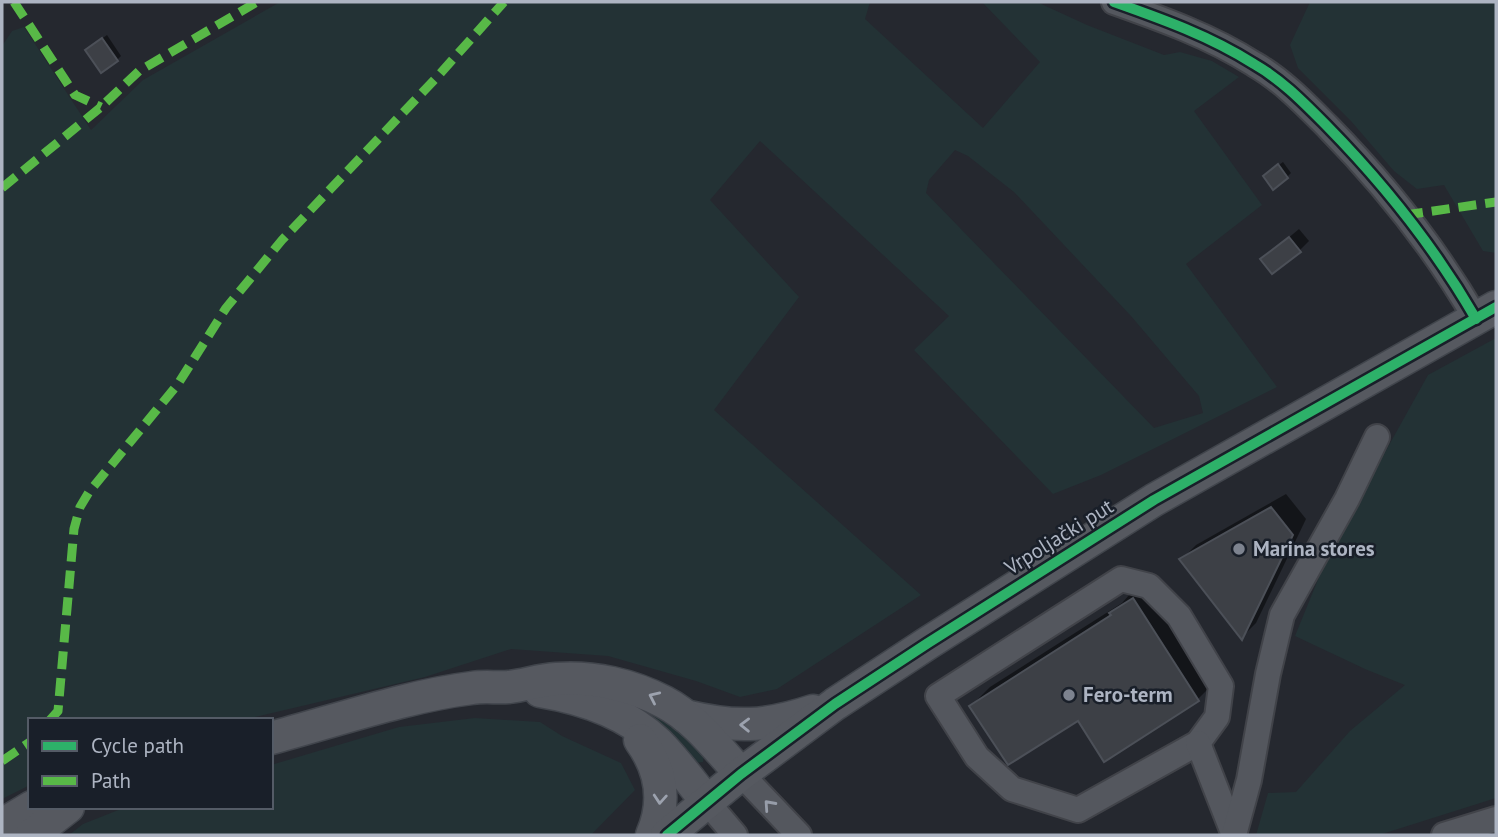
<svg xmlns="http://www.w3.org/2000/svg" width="1498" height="837" viewBox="0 0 1498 837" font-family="'PT Sans',sans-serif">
<rect width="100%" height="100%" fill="#25282f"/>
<g fill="#233235" fill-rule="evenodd">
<path d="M280 2H870L865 19 983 128 1040 62 982 2H1037L1087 25 1164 55 1180 52 1212 61 1239 77 1194 111 1262 205 1186 264 1277 387 1101 475 1053 494 914 350 949 316 760 141 710 200 799 297 714 410 921 595 777 689 740 697 696 681 608 656 511 649 425 677 242 720H30V785L2 799V46L12 31 24 27 91 130 143 80ZM955 150 968 156 1014 192 1131 316 1199 396 1203 413 1154 428 926 193 929 180Z"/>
<polygon points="1310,2 1496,2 1496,253 1483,251 1444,185 1417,189 1394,171 1351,121 1298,68 1290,45"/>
<polygon points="1496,338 1496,798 1379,835 1256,835 1268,793 1296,792 1350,731 1405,685 1365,669 1295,636 1328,555 1428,375"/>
<polygon points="626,704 651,706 704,753 703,762 695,763"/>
<polygon points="475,718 540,722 562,736 621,763 635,790 591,835 69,835 83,824 126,807 271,807 271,765 399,727"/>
</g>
<g fill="#0007">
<polygon points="107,35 121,56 117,60 92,46"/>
<polygon points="1283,162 1291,173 1287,177 1269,172"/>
<polygon points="1299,229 1309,241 1299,251 1263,259"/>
<polygon points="1286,494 1306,519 1256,623 1242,637 1182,559 1196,545"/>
<polygon points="1152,580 1216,681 1197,700 1079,718 971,706 990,687 1122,603 1130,594"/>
</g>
<g fill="#3d4046" stroke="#4c5058" stroke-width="2">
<polygon points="102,38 118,61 101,73 85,50"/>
<polygon points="1278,164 1288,178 1273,190 1263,176"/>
<polygon points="1289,237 1301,252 1272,274 1260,259"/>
<polygon points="1271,507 1293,535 1242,640 1179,559"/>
<polygon points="1133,598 1199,701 1104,762 1078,721 1008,765 969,706 1111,615 1109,613"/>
</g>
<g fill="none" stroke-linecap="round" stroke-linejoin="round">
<g stroke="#414349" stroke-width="28">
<g id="minor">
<path d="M1114 2C1162 19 1210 36 1254 64 1282 80 1304 103 1327 126 1384 184 1435 248 1476 319"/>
<polygon points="1121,579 1149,586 1179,616 1221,686 1217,717 1198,743 1078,810 1012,789 977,757 938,696"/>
<polyline points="1198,743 1234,835"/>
<polyline points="741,774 799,835"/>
<polyline points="707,802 735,835"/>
<polyline points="1234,835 1249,780 1268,674 1282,615 1347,499 1377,437"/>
<polyline points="1444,835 1496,819"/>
</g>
</g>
<g stroke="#41454c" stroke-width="35">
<g id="major">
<path d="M540 691C582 698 627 713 658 743 676 761 691 782 707 802"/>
<path d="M685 716C735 728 765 727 813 711"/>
<path d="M271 738C335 721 407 696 472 688 484 686 497 688 509 687 525 685 540 680 556 679 593 676 632 685 664 702 695 718 718 749 741 774"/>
<path d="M640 740C661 769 667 801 652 835"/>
<polyline points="2,825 32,807"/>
<polyline points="32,835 68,807"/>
<polyline points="667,835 741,774 835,704 928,643 1154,500 1496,307"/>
</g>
</g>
<use href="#minor" stroke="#54575e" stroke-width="24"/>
<use href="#major" stroke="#565960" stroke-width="32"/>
<g stroke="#58b947" stroke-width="9" stroke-dasharray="18 9" stroke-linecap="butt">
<polyline points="14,2 75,95 101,107"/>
<polyline points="2,188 101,107 139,71 257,2"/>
<polyline points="1405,215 1496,202"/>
<polyline points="50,720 58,711 74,529 80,507 89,492 178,384 226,308 282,240 438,76 504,2"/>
<polyline points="2,761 30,742"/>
</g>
<g stroke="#191f29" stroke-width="15">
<g id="cycleway">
<path d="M1114 2C1162 19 1210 36 1254 64 1282 80 1304 103 1327 126 1384 184 1435 248 1476 319"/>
<polyline points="667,835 741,774 835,704 928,643 1154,500 1496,307"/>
</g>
</g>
<use href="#cycleway" stroke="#2db169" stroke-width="10"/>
</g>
<defs><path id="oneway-chevron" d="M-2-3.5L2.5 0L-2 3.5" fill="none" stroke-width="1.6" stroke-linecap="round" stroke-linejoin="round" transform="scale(1.75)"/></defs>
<g stroke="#9ca2ae">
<use href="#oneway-chevron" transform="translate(654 697) rotate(-155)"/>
<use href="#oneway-chevron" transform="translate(745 725) rotate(-179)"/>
<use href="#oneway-chevron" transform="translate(660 799) rotate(94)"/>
</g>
<use stroke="#979da9" href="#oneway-chevron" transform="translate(769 805) rotate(-132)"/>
<g fill="#7d838f" stroke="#191f29" stroke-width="2.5">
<circle cx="1239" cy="549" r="7"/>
<circle cx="1069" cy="695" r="7"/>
</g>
<g text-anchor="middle" stroke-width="5" stroke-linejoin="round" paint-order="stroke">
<g font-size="21" fill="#adb4c2" stroke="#191f29">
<text transform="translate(1059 537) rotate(-32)" y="7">Vrpoljački put</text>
</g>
<g font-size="21" font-weight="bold" fill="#adb4c2" stroke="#191f29" text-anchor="start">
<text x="1253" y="556">Marina stores</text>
<text x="1083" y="702">Fero-term</text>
</g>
</g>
<rect width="1498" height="837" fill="none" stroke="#adb4c2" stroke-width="7"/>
<rect x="28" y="718" width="245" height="91" fill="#191f29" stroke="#545b66" stroke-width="2"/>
<rect x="42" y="741" width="35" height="10" fill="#2db169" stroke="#545b66" stroke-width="2"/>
<text x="91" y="753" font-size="21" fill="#adb4c2">Cycle path</text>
<rect x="42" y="776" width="35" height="10" fill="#58b947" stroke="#545b66" stroke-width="2"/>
<text x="91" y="788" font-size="21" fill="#adb4c2">Path</text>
</svg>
